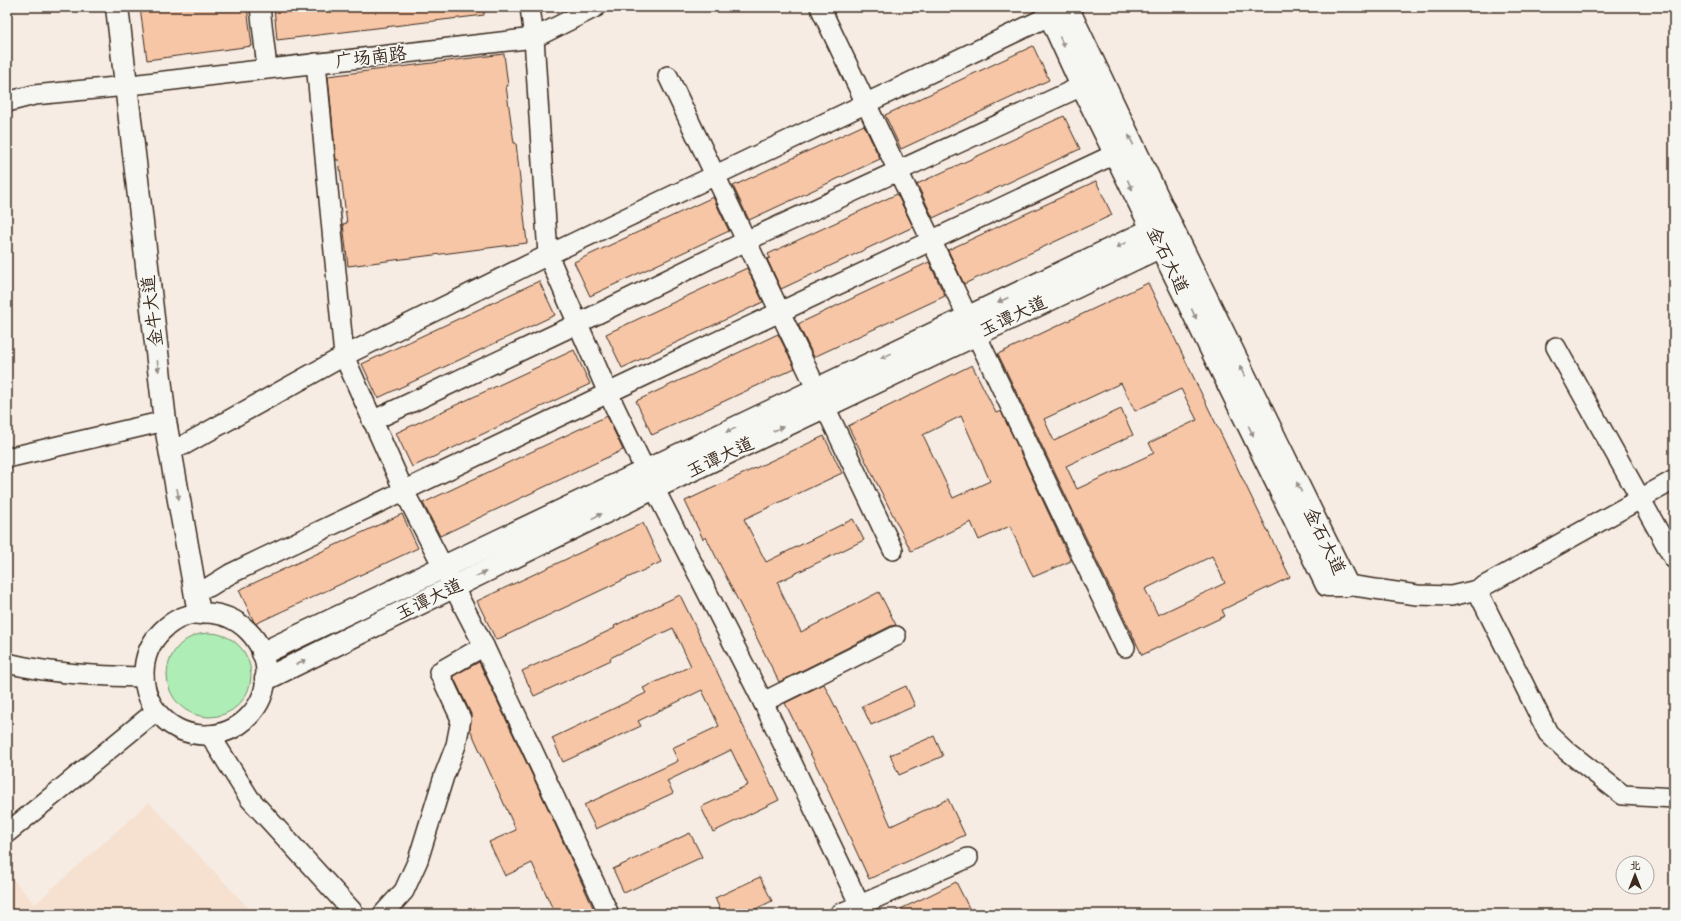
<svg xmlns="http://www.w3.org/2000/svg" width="1681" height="921" viewBox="0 0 1681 921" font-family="'Indie Flower','LXGW WenKai TC',sans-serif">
<rect width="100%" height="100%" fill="#f6ece3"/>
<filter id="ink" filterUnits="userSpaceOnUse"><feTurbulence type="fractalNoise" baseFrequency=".025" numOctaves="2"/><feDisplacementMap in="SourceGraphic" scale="8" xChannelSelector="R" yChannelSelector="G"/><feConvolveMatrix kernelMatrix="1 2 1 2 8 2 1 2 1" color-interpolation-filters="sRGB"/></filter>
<g filter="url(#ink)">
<polygon fill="#f6e1d1" points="149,802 254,914 7,914 7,878 10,876 35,904"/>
<circle fill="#aeedb5" stroke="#748c6a" cx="209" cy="675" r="42"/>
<g fill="#f7c6a7" stroke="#3b2a1e" fill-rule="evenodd">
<polygon points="140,7 247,7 252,46 147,60"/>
<polygon points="274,7 484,7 484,15 277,40"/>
<polygon points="1033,46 1049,80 901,149 885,115"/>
<polygon points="504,54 508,86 506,86 514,143 516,143 527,243 348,266 343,224 347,223 339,160 336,160 328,76"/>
<polygon points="1064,116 1080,149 933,218 917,184"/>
<polygon points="864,125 880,159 749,220 733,186"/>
<polygon points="1096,181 1112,215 964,284 948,250"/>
<polygon points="897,194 913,227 781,289 767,259 770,258 768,254"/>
<polygon points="713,197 729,231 590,296 574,262"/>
<polygon points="929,262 945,296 814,357 798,324"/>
<polygon points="747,268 763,302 622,368 606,334"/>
<polygon points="539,281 555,315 378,398 362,364"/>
<path d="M1148 283 1290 577 1222 610 1225 616 1142 655 998 354ZM1121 383 1135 411 1181 389 1197 420 1149 443 1154 453 1077 489 1066 466 1133 435 1121 409 1054 441 1044 419ZM1212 556 1225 583 1158 615 1145 589Z"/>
<polygon points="778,334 795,368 652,435 636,401"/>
<polygon points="574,350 590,384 412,467 396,433"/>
<path d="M972 365 996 413 1001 411 1071 561 1033 577 1010 526 979 540 971 522 911 551 848 426ZM961 416 990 481 953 498 923 435Z"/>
<polygon points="607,416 623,450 440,536 423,503"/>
<polygon points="824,436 842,473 744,519 766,562 853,519 864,540 778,582 781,592 801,632 879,592 896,625 891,626 779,682 706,537 703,539 685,501"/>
<polygon points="402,514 418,548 255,624 239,590"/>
<polygon points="643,523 661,562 496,640 477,601"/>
<polygon points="680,595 779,800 713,832 701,807 748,785 731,750 667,781 673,793 596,829 584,805 678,761 672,748 719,726 702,690 638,721 641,726 563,762 552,738 646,693 643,688 691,666 673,628 610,658 611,660 534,696 522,671 615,628 614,626"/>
<polygon points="479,662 544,800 596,914 555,914 532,863 505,876 489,842 516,830 470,729 471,714 453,676"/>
<polygon points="824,684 865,767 891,826 948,799 965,835 869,879 824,781 785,703"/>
<polygon points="906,686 915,706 871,725 862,706"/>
<polygon points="934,736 943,756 899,775 890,755"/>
<polygon points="690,833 702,857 624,893 613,869"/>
<polygon points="760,877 772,901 745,914 722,914 715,898"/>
<polygon points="956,882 972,914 890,914 930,895"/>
</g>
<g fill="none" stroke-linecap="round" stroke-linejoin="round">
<g stroke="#3b2a1e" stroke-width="22">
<g id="minor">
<polyline points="260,7 267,68"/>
<polyline points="530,7 534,38 548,255 608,393 645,470 763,702 864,914"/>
<polyline points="820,7 1125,647"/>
<polyline points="316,63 344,356 404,491 484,646 439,672 461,719 456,745 444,776 418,860 404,891 383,914"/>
<polyline points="668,76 893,550"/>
<polyline points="139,84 534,38 596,7"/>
<polyline points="7,102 34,95 126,86"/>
<polyline points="1556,347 1674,559"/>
<polyline points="372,421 577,324 746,241 1082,86"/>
<polyline points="184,445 344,356 548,255 1064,9"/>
<polyline points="7,458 165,421"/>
<polyline points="1347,585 1417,595 1451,596 1477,590 1674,480"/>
<polyline points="209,587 230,574 608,393 1115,154"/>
<polyline points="1477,590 1548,733 1567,751 1623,795 1674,798"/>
<circle cx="205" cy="674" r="61"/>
<polyline points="484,646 609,914"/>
<path d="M7 663C52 674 97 676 144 677"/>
<polyline points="763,702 896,636"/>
<polyline points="210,735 250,799 355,914"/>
<polyline points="7,833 156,711"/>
<polyline points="839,914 968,858"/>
</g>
</g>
<g stroke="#3b2a1e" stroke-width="25">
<g id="major">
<polyline points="117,7 165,421 199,613"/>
<polyline points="1046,7 1082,86 1327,585 1347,585 1177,238 1067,7"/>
<polyline points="263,653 1166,223"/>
<polyline points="266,679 654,488 1174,240"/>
</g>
</g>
<use href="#minor" stroke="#f6f6f2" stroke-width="19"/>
<use href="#major" stroke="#f6f6f2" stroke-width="22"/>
</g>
<defs><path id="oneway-solid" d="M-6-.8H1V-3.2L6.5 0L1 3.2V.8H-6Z"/></defs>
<g fill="#989088">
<use href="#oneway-solid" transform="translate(1062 42) rotate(66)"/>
<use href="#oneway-solid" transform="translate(1131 140) rotate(-116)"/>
<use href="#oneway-solid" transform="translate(1130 185) rotate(64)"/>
<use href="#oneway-solid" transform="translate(1121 245) rotate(155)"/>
<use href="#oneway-solid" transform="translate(1003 300) rotate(155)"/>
<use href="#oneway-solid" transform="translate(1194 314) rotate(64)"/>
<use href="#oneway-solid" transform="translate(886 356) rotate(154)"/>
<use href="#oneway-solid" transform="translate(158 366) rotate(83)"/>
<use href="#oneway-solid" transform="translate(1242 371) rotate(-116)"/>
<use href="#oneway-solid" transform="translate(778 429) rotate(-25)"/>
<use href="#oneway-solid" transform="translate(731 430) rotate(155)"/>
<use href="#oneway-solid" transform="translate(1251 431) rotate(64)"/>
<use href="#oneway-solid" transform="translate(1299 487) rotate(-116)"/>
<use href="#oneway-solid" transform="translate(178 494) rotate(80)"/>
<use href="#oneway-solid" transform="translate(597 516) rotate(-26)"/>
<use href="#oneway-solid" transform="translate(481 574) rotate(-26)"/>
<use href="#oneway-solid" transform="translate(301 662) rotate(-26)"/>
</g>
</g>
<g text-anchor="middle" stroke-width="3.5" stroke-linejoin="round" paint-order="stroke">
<g font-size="18" fill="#3b2a1e" stroke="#f6f6f2">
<text transform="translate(371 57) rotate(-7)" y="6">广场南路</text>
<text transform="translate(1168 260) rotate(64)" y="6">金石大道</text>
<text transform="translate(152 311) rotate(-97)" y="6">金牛大道</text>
<text transform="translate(1013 316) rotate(-25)" y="6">玉谭大道</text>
<text transform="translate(720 457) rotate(-25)" y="6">玉谭大道</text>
<text transform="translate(1325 541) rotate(64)" y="6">金石大道</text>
<text transform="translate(429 599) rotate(-26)" y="6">玉谭大道</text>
</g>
</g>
<rect width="1681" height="921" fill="none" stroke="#f6f6f2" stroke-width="24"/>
<rect x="12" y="12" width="1657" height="897" fill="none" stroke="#3b2a1e" stroke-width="1.5" filter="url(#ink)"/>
<g transform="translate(1635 875)"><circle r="19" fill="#f6f6f2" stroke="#aba49d"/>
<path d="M0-3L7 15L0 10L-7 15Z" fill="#3b2a1e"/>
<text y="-6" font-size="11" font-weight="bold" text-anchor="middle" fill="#3b2a1e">北</text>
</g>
</svg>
